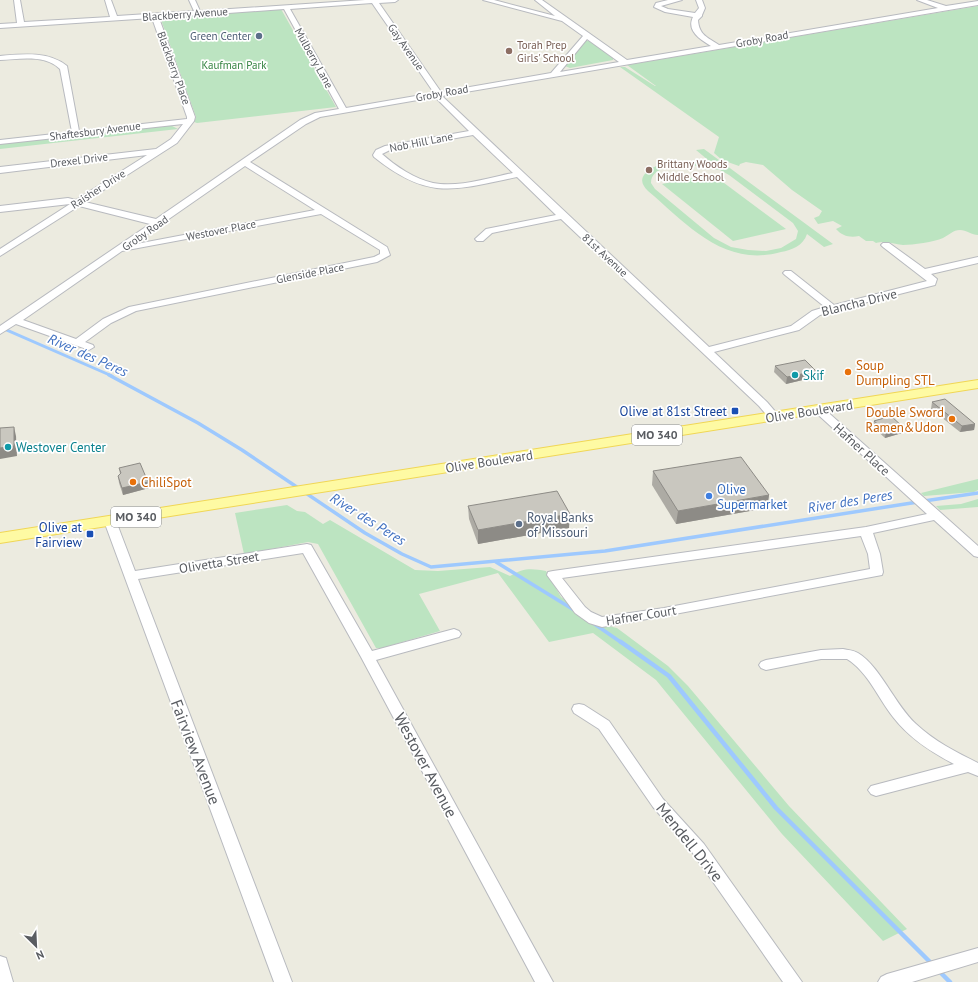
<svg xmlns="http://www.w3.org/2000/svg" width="978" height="982" viewBox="0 0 978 982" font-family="'PT Sans',sans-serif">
<rect width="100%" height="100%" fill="#ecebe0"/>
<g fill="#bce4c1" fill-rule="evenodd">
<path d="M978 6V235C972 235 966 230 960 230 953 230 949 235 943 238 934 242 913 245 903 245 893 244 886 240 876 243L873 241H866L859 236C850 238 842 236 836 229L842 226 833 221 818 224 814 218 819 216 822 211 792 190 763 165 746 162 740 164 739 166 722 160 714 153 719 137 620 67H625L655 86H656L627 65Z"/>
<polygon points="281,9 336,107 197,123 194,122 196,117 160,17"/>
<polygon points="586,41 590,41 613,58 613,60 570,68 565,66"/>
<polygon points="160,125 172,126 178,129 0,149 0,144"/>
<path d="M704 149 833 244 824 247 807 234C803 246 792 250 781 252 724 268 687 224 648 191 643 186 640 181 644 175 658 157 695 161 714 165L696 150ZM691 165 720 170 729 175 793 223 798 231 796 239 781 248 766 251 748 250 731 247 714 238 655 189 651 183C651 166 678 165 691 165Z"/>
<polygon points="712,174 786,229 733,241 662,184"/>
<polygon points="978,479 978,490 974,492 924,496 921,493"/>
<polygon points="978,499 978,507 940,510 936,506 961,504"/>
<path d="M287 505 297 511 305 512 323 524 330 520 415 570 438 571 490 567 510 576C523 568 531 568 546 571L561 597 599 624 617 628 668 666 688 686 789 806 907 929 883 941 782 834 656 680 593 633 549 642 498 573 419 594 440 631 382 648H376L318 544 308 542 244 554 235 513Z"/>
</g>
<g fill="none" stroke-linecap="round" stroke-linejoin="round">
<polyline stroke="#9ec9fe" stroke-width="3" points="0,327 112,376"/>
<g stroke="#9ec9fe" stroke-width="3.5">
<polyline points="109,375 198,423 242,450 365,533 402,554 431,567 605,551 918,502"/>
<polyline points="924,501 978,493"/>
<polyline points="496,562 574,610"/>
<polyline points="593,623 622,643"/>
</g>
<g stroke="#9ec9fe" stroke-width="4.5">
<polyline points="621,642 669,676 776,808 932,964"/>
<polyline points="938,970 950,982"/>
</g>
<g stroke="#b8babf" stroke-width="2">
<g id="minor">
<path d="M14 0H20L24 22 110 17 105 0H111L117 16 194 11 189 0H195L200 11 365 0H398L395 2 379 3 441 92 551 73 583 36 562 21 483 0H494L555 16 535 0H542L627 60 711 46C701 40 686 31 693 17L665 12 654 7 656 3 668 0H682L661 6 668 9 695 13 699 8 696 0H702L705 8 702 15V16L698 20C699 35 707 37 719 45L938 8 917 0H927L946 6 978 1V5L442 96 709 347 791 326 812 311 825 307 785 275 783 273 785 271H791L834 305 927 281 883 247 881 245 883 243H889L925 269 978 257V263L931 274 937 279 935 285 836 310 820 315 799 330 714 352 767 402 779 416 777 418H769L759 406 561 219 492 233 483 241H477L475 239 486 229 556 215 517 177C454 190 429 201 374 157L373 155 376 150 385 146 469 131 435 97 320 117 306 124 250 162 387 247 390 255 377 262 136 311 111 323 85 342 93 345 94 347 89 350 16 324 0 334V326L150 224 79 206 0 256V249L70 204 0 212V206L68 198 76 200 147 155 0 173V167L156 149 171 139 183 124 0 144V140L72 132 60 69C45 54 19 59 0 60V56C22 54 49 51 67 66L79 131 187 119V117L152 18 0 28V24L17 23ZM372 3 432 90 433 93 346 108 290 9ZM284 9 339 109 315 113 300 120 156 219 85 202 177 143 194 121 195 117 159 18ZM587 39 619 62 560 72ZM473 135 513 173C488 178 458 188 433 183 415 179 395 166 382 154L390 150ZM245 166 315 210 131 245 159 226 162 225 163 223ZM321 214 380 250V254L374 257 129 307 103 319 76 339 23 320 122 251Z"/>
<path d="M818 406 822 407 978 546V557L974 556 934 520 873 533 880 554 883 572 882 575 664 616 602 627 589 623 575 613 547 575 548 572 553 571 866 527 927 514 814 411 812 409 814 407ZM861 536 868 554 870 569 664 608 602 617 591 612 585 607 562 578Z"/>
<polygon points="110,517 114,518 116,521 135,571 307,544 311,545 372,651 454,629 459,631 461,634 459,637 376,660 553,982 535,982 361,657 303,553 138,579 292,982 274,982 104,521 106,518"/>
<path d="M843 649C848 650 853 650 858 653 880 666 895 705 916 724 934 741 956 752 978 763V776L968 772 876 796 871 794 868 790 871 786 954 764C931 752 909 738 893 717 878 698 868 672 847 659H821L766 670 761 668 759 665 761 662 766 660 821 650Z"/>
<polygon points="579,704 584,705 609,721 663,799 704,844 802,982 783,982 692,852 653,807 599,729 574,713 572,709 574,705"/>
<polygon points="978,948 978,962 912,982 878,982 881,977 887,974"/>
<polygon points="0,956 6,958 13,982 0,982"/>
</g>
</g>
<g stroke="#f0d655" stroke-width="2">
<polygon id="major" points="978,380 978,388 0,543 0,533"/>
</g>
<use href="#minor" fill="#fff" fill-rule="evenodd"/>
<use href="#major" fill="#fefaa3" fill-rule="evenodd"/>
</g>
<g fill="#adaba4">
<polygon points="775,366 816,371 815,377 786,384 774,372"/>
<polygon points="932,402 975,424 974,430 960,432 931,409"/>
<polygon points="874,421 903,427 902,433 885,438 873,427"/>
<polygon points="119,468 148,482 149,488 123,495 119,483 118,476 120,474"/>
<polygon points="653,471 769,495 767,508 676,524 652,485"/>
<polygon points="468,506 569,528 478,544 469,519"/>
</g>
<g fill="#8d8b86">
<polygon points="816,371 815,377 786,384 787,377"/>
<polygon points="975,424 974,430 960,432 962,426"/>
<polygon points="14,427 16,436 17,456 0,459 0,448"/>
<polygon points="903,427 902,433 885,438 886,431"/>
<polygon points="148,482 149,488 123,495 122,488"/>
<polygon points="769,495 767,508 676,524 678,511"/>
<polygon points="570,514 569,528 478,544 478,530"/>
</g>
<g fill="#c9c7bf" stroke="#8d8b86">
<polygon points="805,360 816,371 787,377 775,366"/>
<polygon points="945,399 975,424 962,426 932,402"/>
<polygon points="891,416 903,427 886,431 874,421"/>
<polygon points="14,427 14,446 0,448 0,428"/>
<polygon points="741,457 769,495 678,511 653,471"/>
<polygon points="140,463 148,482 122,488 118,476 121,473 119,468"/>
<polygon points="557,491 570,514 478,530 468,506"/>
</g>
<g fill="#5c6f8a" stroke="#fff" stroke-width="1.5">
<circle cx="259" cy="36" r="4"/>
<circle cx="519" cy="524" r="4"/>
</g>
<g fill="#8d6e63" stroke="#fff" stroke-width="1.5">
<circle cx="509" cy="51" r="4"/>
<circle cx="649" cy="170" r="4"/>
</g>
<g fill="#e8710a" stroke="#fff" stroke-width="1.5">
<circle cx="848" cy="372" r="4"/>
<circle cx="952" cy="419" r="4"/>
<circle cx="133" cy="482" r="4"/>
</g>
<g fill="#0f9aa8" stroke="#fff" stroke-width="1.5">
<circle cx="795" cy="375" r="4"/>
<circle cx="8" cy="447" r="4"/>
</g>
<g fill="#1a4fb4" stroke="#fff" stroke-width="1.5">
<rect x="731" y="407" width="8" height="8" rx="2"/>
<rect x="86" y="530" width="8" height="8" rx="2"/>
</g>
<circle fill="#3f7fe0" stroke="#fff" stroke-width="1.5" cx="709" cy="496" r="4"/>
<g text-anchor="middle" stroke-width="3.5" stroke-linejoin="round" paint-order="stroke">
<g font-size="11" fill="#595c61" stroke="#fff">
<text transform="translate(185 14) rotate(-4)" y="4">Blackberry Avenue</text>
<text transform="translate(762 39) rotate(-10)" y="4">Groby Road</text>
<text transform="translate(406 47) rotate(55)" y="4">Gay Avenue</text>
<text transform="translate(314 58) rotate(61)" y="4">Mulberry Lane</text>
<text transform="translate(174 68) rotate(70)" y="4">Blackberry Place</text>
<text transform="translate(442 93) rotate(-10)" y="4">Groby Road</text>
<text transform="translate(95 131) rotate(-7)" y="4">Shaftesbury Avenue</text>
<text transform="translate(421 142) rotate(-11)" y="4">Nob Hill Lane</text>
<text transform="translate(79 160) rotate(-7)" y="4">Drexel Drive</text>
<text transform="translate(98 189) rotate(-33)" y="4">Raisher Drive</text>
<text transform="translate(221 230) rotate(-11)" y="4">Westover Place</text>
<text transform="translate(145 233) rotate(-35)" y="4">Groby Road</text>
<text transform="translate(605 255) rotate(43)" y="4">81st Avenue</text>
<text transform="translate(310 273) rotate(-11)" y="4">Glenside Place</text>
</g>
<g font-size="11" fill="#4e5e75" stroke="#fff" text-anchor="end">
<text x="251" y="40">Green Center</text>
</g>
<g font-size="11" fill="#785e54" stroke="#fff" text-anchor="start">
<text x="517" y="49">Torah Prep<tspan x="517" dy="13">Girls' School</tspan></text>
<text x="657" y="168">Brittany Woods<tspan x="657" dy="13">Middle School</tspan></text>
</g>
<g font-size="11" fill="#358442" stroke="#fff">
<text x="234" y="69">Kaufman Park</text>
</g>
<g fill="#fff" stroke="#8b8d90" stroke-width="1">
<rect x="632" y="425" width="50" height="20" rx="3"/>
<rect x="111" y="507" width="50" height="20" rx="3"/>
</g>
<g font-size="12" font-weight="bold" fill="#595c61">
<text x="657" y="439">MO 340</text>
<text x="136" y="521">MO 340</text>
</g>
<g font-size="13" fill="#595c61" stroke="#fff">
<text transform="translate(859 302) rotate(-14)" y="5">Blancha Drive</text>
<text transform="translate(809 411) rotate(-9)" y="5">Olive Boulevard</text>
<text transform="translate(862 449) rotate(42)" y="5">Hafner Place</text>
<text transform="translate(489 461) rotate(-9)" y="5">Olive Boulevard</text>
<text transform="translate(219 562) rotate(-9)" y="5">Olivetta Street</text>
<text transform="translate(641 615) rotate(-9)" y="5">Hafner Court</text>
</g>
<g font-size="13" fill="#c56008" stroke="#fff" text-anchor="start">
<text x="856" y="370">Soup<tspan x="856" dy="15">Dumpling STL</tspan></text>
<text x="944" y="417" text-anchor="end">Double Sword<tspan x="944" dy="15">Ramen&amp;Udon</tspan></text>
<text x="141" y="487">ChiliSpot</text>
</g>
<g font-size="13" fill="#0d838f" stroke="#fff" text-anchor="start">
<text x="803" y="380">Skif</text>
<text x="16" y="452">Westover Center</text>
</g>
<g font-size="13" fill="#164399" stroke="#fff" text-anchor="end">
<text x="727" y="416">Olive at 81st Street</text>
<text x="82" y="532">Olive at<tspan x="82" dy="15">Fairview</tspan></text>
</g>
<g font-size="13" fill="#366cbe" stroke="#fff" text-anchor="start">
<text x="717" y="494">Olive<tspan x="717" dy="15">Supermarket</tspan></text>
</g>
<g font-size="13" fill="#4e5e75" stroke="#fff" text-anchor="start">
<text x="527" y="522">Royal Banks<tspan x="527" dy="15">of Missouri</tspan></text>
</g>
<g font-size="14" font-style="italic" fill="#4171c1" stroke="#fff">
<text transform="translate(88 355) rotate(24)" y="5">River des Peres</text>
<text transform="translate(850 501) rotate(-9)" y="5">River des Peres</text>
<text transform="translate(368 519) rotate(32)" y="5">River des Peres</text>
</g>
<g font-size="16" fill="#595c61" stroke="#fff">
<text transform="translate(196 752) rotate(69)" y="6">Fairview Avenue</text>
<text transform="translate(426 765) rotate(62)" y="6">Westover Avenue</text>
<text transform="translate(690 842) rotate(51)" y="6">Mendell Drive</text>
</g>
</g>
<g transform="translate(36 946) rotate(156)" stroke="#ffffff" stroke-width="3" paint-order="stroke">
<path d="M0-3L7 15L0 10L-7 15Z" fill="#595c61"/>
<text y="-6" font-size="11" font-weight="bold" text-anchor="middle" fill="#595c61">N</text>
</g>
</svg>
